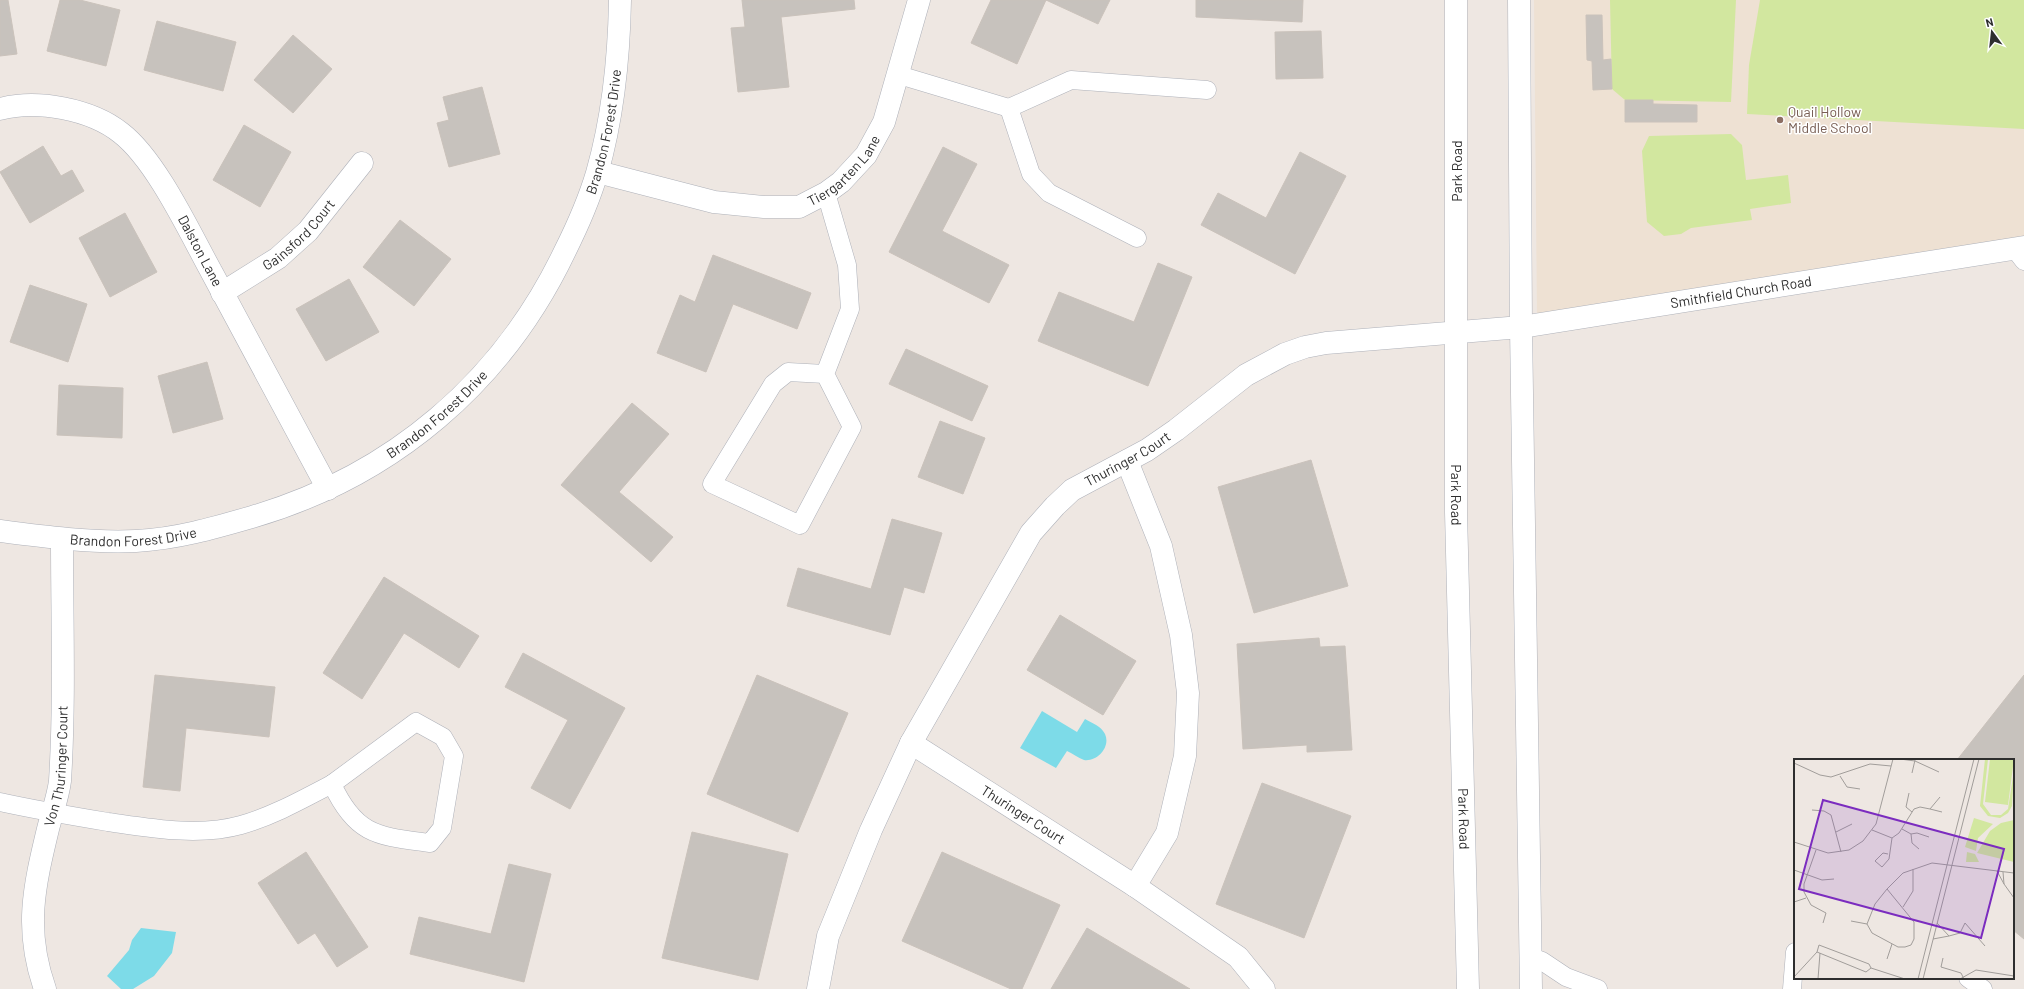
<svg xmlns="http://www.w3.org/2000/svg" width="2024" height="989" viewBox="0 0 2024 989" font-family="Barlow,sans-serif">
<rect width="100%" height="100%" fill="#eee7e2"/>
<polygon fill="#eee1d3" points="1534,0 2024,0 2024,240 1537,316"/>
<g fill="#d2e79f">
<polygon points="1610,0 1736,0 1731,102 1625,100 1612,89"/>
<polygon points="1760,0 2024,0 2024,129 1747,114 1749,65"/>
<polygon points="1731,134 1742,145 1746,180 1788,175 1791,203 1750,209 1752,220 1691,228 1681,234 1664,236 1647,222 1642,151 1649,136"/>
</g>
<g fill="#7ddbe8">
<path d="M1042 711 1077 732 1085 719C1092 723 1101 726 1105 734 1111 747 1097 762 1084 760 1078 758 1072 753 1067 751L1056 768 1020 748Z"/>
<polygon points="141,928 176,932 172,953 154,976 133,989 121,989 107,976 129,950 132,940"/>
</g>
<g fill="#c7c2bd" stroke="#cac2bb">
<polygon points="0,0 8,0 17,54 0,56"/>
<polygon points="60,0 80,0 120,10 106,66 47,51"/>
<polygon points="742,0 854,0 855,9 781,17 789,87 738,92 731,28 745,27"/>
<polygon points="991,0 1110,0 1098,24 1046,0 1017,64 971,43"/>
<polygon points="1196,0 1303,0 1302,22 1196,17"/>
<polygon points="1586,15 1602,15 1603,60 1611,59 1612,89 1593,90 1592,61 1587,60"/>
<polygon points="157,21 236,42 223,91 144,70"/>
<polygon points="1321,31 1323,78 1276,79 1275,32"/>
<polygon points="293,35 332,69 293,113 254,80"/>
<polygon points="482,87 500,154 449,167 437,123 449,120 443,97"/>
<polygon points="1625,100 1653,100 1653,104 1697,105 1697,122 1625,122"/>
<polygon points="244,125 291,152 260,207 213,180"/>
<polygon points="43,146 61,176 72,170 84,191 30,223 0,172"/>
<polygon points="943,147 977,164 942,231 1009,265 989,303 889,252"/>
<polygon points="1300,152 1346,176 1295,274 1201,225 1218,193 1266,218"/>
<polygon points="125,213 157,272 110,297 79,238"/>
<polygon points="400,220 451,259 414,306 363,267"/>
<polygon points="713,255 811,293 797,329 733,304 706,372 657,353 680,295 695,302"/>
<polygon points="1158,263 1192,277 1148,386 1038,341 1059,292 1134,322"/>
<polygon points="349,279 379,332 326,361 296,309"/>
<polygon points="30,285 87,304 68,362 10,342"/>
<polygon points="906,349 988,386 972,421 889,384"/>
<polygon points="207,362 223,419 173,433 158,376"/>
<polygon points="59,385 123,388 122,438 57,435"/>
<polygon points="632,403 669,434 619,492 673,537 651,562 561,485"/>
<polygon points="940,421 985,438 963,494 918,477"/>
<polygon points="1311,460 1348,586 1254,613 1218,487"/>
<polygon points="892,519 942,533 924,593 904,587 890,635 787,606 798,568 871,589"/>
<polygon points="384,577 479,636 459,668 404,633 362,699 323,673"/>
<polygon points="1060,615 1136,661 1103,715 1027,670"/>
<polygon points="1319,638 1320,647 1345,646 1352,750 1307,752 1307,745 1243,749 1237,644"/>
<polygon points="523,653 625,708 570,809 531,788 568,720 505,687"/>
<polygon points="155,675 275,687 269,737 186,728 180,791 143,787"/>
<polygon points="757,675 848,713 798,832 707,794"/>
<polygon points="2024,675 2024,939 2013,930 2013,760 1957,760"/>
<polygon points="1262,783 1351,816 1304,938 1216,904"/>
<polygon points="692,832 788,854 758,980 662,958"/>
<polygon points="306,852 368,947 337,967 315,933 298,944 258,883"/>
<polygon points="942,852 1060,905 1022,989 1011,989 902,941"/>
<polygon points="509,864 551,874 524,982 410,954 419,917 491,934"/>
<polygon points="1087,928 1190,989 1051,989"/>
</g>
<g fill="none" stroke-linecap="round" stroke-linejoin="round">
<g stroke="#aeb1b9" stroke-width="19">
<g id="service">
<polyline points="899,75 1009,108 1031,174 1049,193 1137,238"/>
<polyline points="1009,108 1071,80 1207,90"/>
<polyline points="2014,248 2024,261"/>
<polyline points="825,374 788,372 773,384 712,484 800,525 852,427 825,374 850,309 847,265 826,193"/>
<path d="M416 722 443 737 454 756 442 828 430 843C378 836 356 836 332 784Z"/>
<path d="M0 802C36 810 72 816 108 822 150 828 198 837 241 825 273 816 303 799 332 784"/>
<polyline points="1531,957 1542,961 1566,977 1598,989"/>
<polyline points="1968,978 1983,989"/>
<polyline points="1792,989 1795,952"/>
</g>
</g>
<g stroke="#aeb1b9" stroke-width="23">
<g id="minor">
<path id="s1" d="M0 109C37 99 91 109 121 133 156 160 189 231 211 271 250 344 289 417 328 489"/>
<path id="s2" d="M598 172 714 202 764 207H799L826 193 841 182 866 155 884 122 919 0"/>
<path id="s3" d="M222 293 278 258 308 231 362 163"/>
<polyline points="1127,461 1161,546 1181,635 1188,693 1185,756 1167,833 1135,886"/>
<path id="s4" d="M0 531C45 537 91 543 136 541 176 539 214 528 252 517 392 476 502 383 565 251 578 225 589 200 597 173 613 117 619 58 620 0"/>
<path id="s5" d="M911 743 1135 886 1238 957 1264 989"/>
<path id="s6" d="M45 989C24 930 34 887 48 829 52 813 58 797 60 781 65 701 62 620 62 539"/>
<path id="s7" d="M818 989 828 936 871 830 911 743 1031 533 1055 506 1072 490 1147 450 1176 430 1246 375 1285 354 1305 347 1326 343 1521 327 2024 247"/>
</g>
</g>
<g stroke="#aeb1b9" stroke-width="23">
<g id="secondary">
<path id="s8" d="M1456 0V512L1468 989"/>
<polyline points="1519,0 1521,327 1531,989"/>
</g>
</g>
<use href="#service" stroke="#fff" stroke-width="18"/>
<use href="#minor" stroke="#fff" stroke-width="22"/>
<use href="#secondary" stroke="#fff" stroke-width="22"/>
</g>
<circle fill="#8d6e63" stroke="#fff" stroke-width="1.5" cx="1780" cy="120" r="4"/>
<g text-anchor="middle" stroke-width="3" stroke-linejoin="round" paint-order="stroke">
<g font-size="14" fill="#785e54" stroke="#fff" text-anchor="start">
<text x="1788" y="117">Quail Hollow<tspan x="1788" dy="16">Middle School</tspan></text>
</g>
<g font-size="14" fill="#2e2e2e" stroke="#fff">
<text dy="5" stroke="none"><textPath href="#s4" startOffset="805">Brandon Forest Drive</textPath></text>
<text dy="5" stroke="none"><textPath href="#s2" startOffset="264">Tiergarten Lane</textPath></text>
<text transform="translate(1457 171) rotate(-90)" y="5">Park Road</text>
<text dy="5" stroke="none"><textPath href="#s3" startOffset="97">Gainsford Court</textPath></text>
<text dy="5" stroke="none"><textPath href="#s1" startOffset="270">Dalston Lane</textPath></text>
<text dy="5" stroke="none"><textPath href="#s7" startOffset="1280">Smithfield Church Road</textPath></text>
<text dy="5" stroke="none"><textPath href="#s4" startOffset="469">Brandon Forest Drive</textPath></text>
<text dy="5" stroke="none"><textPath href="#s7" startOffset="629">Thuringer Court</textPath></text>
<text dy="5" stroke="none"><textPath href="#s8" startOffset="495">Park Road</textPath></text>
<text dy="5" stroke="none"><textPath href="#s4" startOffset="134">Brandon Forest Drive</textPath></text>
<text dy="5" stroke="none"><textPath href="#s6" startOffset="227">Von Thuringer Court</textPath></text>
<text dy="5" stroke="none"><textPath href="#s5" startOffset="133">Thuringer Court</textPath></text>
<text dy="5" stroke="none"><textPath href="#s8" startOffset="819">Park Road</textPath></text>
</g>
</g>
<g transform="translate(1794 759)">
<rect width="220" height="220" fill="#eee7e2"/>
<path d="M191 0H194L189 45 197 56H207L214 50 220 11 218 47 214 54 206 59 194 57 186 47ZM196 0H220L214 46 191 43ZM180 59 199 65 184 79 182 92 171 88ZM220 61V103L183 94 196 72 207 64ZM173 93 181 95 185 103H172Z" fill="#d2e79f"/>
<path fill="none" stroke="#a19d9a" stroke-width="1" d="M106 0 121 2 145 13M0 4 26 16 37 18 76 5 97 7M118 14 121 1M46 17 53 28 66 30M115 34 112 48 118 53M146 38 136 50 148 53M18 51 30 52 37 56 47 93M108 70 117 75 118 84 125 90M78 71 98 79 105 74 120 50 126 48 136 50M42 73 58 65M117 75 123 74 135 78M0 83 34 94 55 91 69 82 82 65 99 0M22 91 10 125V133L17 146 32 154 29 164M94 95 89 94 81 102 88 108 95 100 98 79M0 111 28 121 40 120M203 112 210 125 209 113M210 125 220 139M93 130 120 163V180L117 186 111 188H104L78 174 73 165 81 145 93 130 109 114 138 104 220 114M0 143 12 139M109 148 119 132V110M57 162 73 165M155 177 166 174 171 164 191 187M139 180 155 177 143 164M149 199 147 208 167 214 170 220M93 200 98 185M77 209 72 213 23 193 25 186 75 205 77 209 111 220M0 218 23 193M24 220 26 194M124 220 180 0M129 220 185 0M166 220 182 211 220 217"/>
<path fill="#7b2cbf" fill-opacity="0.15" stroke="#7b2cbf" stroke-width="2" d="M29 41 210 90 187 179 5 130Z"/>
<rect width="220" height="220" fill="none" stroke="#2e2e2e" stroke-width="2"/>
</g>
<g transform="translate(1992 32) rotate(345)" stroke="#ffffff" stroke-width="3" paint-order="stroke">
<path d="M0-3L7 15L0 10L-7 15Z" fill="#2e2e2e"/>
<text y="-6" font-size="11" font-weight="bold" text-anchor="middle" fill="#2e2e2e">N</text>
</g>
</svg>
